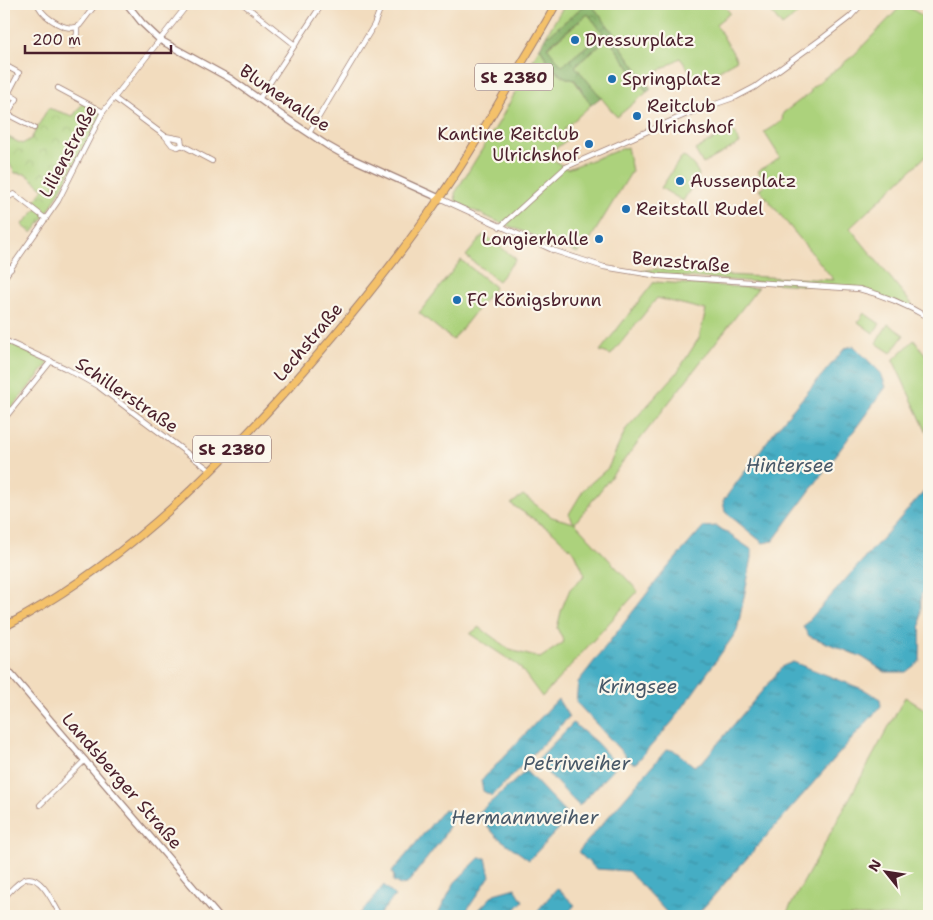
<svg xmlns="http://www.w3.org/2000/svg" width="933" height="920" viewBox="0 0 933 920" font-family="'Shantell Sans',sans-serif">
<defs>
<pattern id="forest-crowns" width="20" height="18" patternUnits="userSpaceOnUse" patternTransform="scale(1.25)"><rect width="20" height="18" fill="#89b46c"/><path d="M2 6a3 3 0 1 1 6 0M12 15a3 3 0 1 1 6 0" fill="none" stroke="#729259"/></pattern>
<pattern id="park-crowns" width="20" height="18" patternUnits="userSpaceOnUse" patternTransform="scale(1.25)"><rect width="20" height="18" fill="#acd27c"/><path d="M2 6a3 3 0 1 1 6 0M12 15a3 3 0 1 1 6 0" fill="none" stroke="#96b46b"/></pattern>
<pattern id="water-ripples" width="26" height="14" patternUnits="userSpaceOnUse" patternTransform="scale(1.25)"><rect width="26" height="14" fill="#45adc4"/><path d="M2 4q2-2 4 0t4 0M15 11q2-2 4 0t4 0" fill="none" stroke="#3c8c9f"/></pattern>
</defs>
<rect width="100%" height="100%" fill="#fbf7ec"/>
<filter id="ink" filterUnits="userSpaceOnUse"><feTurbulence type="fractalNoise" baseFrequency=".02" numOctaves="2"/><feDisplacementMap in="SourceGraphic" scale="10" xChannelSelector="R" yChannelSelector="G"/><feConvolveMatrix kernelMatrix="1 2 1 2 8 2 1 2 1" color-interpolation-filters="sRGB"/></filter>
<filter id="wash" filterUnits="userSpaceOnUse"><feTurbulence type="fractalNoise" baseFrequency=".0096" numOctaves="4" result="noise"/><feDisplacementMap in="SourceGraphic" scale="20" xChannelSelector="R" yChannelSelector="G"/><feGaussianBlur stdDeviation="1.12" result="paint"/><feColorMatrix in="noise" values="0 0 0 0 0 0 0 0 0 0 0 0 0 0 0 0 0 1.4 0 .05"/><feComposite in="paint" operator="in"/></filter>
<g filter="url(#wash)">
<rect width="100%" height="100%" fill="#f2dcbe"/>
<g fill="#acd27c" stroke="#7b7854">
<polygon points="565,4 586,4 549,35 547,34"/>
<polygon points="591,4 723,4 730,13 716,24 737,60 698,82 680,58 645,80 616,40 615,35"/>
<polygon points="765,4 811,4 782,26"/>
<polygon points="903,4 918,13 929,23 929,153 850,228 911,303 914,309 859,289 643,274 643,271 655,269 722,275 834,280 759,189 766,184 758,171 780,157 764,132 782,121 783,113 811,92 810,89 854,55"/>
<polygon points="588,14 603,33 562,66 547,48"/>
<polygon points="608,38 647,92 617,117 575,66"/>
<path d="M540 47C549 64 554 76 574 80L591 105 564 129 571 137 547 155 567 169 627 147 632 171 588 243 578 253 496 221 456 202 455 193 499 122Z"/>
<polygon points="732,129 740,143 703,164 695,150"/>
<path d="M683 156C689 160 697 168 699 175L683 201 661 188 680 159Z"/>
<polygon points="484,234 516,259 498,281 466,256"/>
<polygon points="461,260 495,287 453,340 419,313"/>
<polygon points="654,282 758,288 575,523 638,591 542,697 519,666 470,634 479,627 510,650 540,658 564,642 557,628 562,608 570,589 585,575 575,553 553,532 511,504 523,495 552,517 574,523 569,514 584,489 608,468 626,429 676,374 699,338 706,310 657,298 611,355 600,351"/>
<polygon points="864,313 880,324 873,333 858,322"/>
<polygon points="888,324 904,335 891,353 876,343"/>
<polygon points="4,340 49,363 4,417"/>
<polygon points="914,340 929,359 929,437 893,360"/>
<polygon points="905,697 929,712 929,916 785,916"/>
</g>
<path fill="url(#forest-crowns)" stroke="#6a6a4c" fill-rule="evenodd" d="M586 4H591L615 35 616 40 651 89 647 92 608 38 575 66 601 97 591 105 575 80C554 76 549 64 540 47L547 34 549 35ZM588 14 603 33 562 66 547 47Z"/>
<polygon fill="url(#park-crowns)" stroke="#7b7854" points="83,103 103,113 47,214 32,233 22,225 37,209 38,206 34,202 44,189 26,174 15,173 4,155 4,135 22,144 31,139 48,108 73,116"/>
<g fill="url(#water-ripples)" stroke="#486678">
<polygon points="854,346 881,373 886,387 773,541 763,543 725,512 723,501 777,428 845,348"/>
<polygon points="929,486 929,584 921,595 920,661 906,672 885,672 862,657 809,636 803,627"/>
<polygon points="717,526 752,550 752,558 737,631 673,721 636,763 632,763 576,702 578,682 662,574 703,527"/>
<polygon points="793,662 865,690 880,699 881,706 696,916 670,916 628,871 596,869 578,852 667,749 675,751 694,766 703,761 783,666"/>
<polygon points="558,699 569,717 492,796 483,791 481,781"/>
<polygon points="573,723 596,742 617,765 579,806 536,761"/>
<polygon points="526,771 570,817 529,860 496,836 477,814"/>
<polygon points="444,809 453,812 455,815 442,839 407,884 400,885 393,881 394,876 392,872"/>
<polygon points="479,858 486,858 490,876 463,916 438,916 438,914 455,882"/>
<path d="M384 885 395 896 378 916H356C367 909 375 895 384 885Z"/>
<polygon points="515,888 523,901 509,916 473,916 494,894"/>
<polygon points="557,888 575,905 565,916 533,916"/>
</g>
</g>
<g filter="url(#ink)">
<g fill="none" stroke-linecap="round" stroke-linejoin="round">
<g stroke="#9e7e74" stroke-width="6">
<g id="minor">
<path d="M40 4 39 7C45 18 68 34 80 25L96 4"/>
<polyline points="243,4 295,45"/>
<polyline points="72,46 77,34 77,27"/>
<polyline points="4,65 8,67 4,76"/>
<polyline points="58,88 103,112"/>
<polyline points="4,91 17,99 7,114 34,128"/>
<polyline points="8,94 19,73 8,67"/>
<polyline points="114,98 165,136 172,145 178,147 182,145 181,139 165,136"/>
<polyline points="259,99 322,4"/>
<polyline points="309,133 374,25 382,4"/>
<polyline points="182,145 212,161"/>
<path d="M439 198 555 251 604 267 659 276 859 289C884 295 907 305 929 318"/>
<polyline points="4,200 14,194 46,219"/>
<polyline points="500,227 566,167 687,114 736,97 755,87 824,37 850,17 862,4"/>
<polyline points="4,264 11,269"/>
<polyline points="4,278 58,201 103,112 188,4"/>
<polyline points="4,340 65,368 99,387 211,471"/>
<polyline points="4,419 51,361"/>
<polyline points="40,805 85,760"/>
<path d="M4 897C10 892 17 882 25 879 41 873 54 905 61 916"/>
</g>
</g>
<g stroke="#9e7e74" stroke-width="8">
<g id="tertiary">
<polyline points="127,4 142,23 160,40 231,79 283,116 328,146 344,155 439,198"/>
<polyline points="4,666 218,916"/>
</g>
</g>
<g stroke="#9e7e74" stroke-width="9">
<path id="primary" d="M4 627C118 567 203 484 288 389 341 329 393 266 438 200 468 157 494 112 520 66 532 46 545 25 556 4"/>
</g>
<use href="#minor" stroke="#fff" stroke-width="4.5"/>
<use href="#tertiary" stroke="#fff" stroke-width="5.5"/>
<use href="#primary" stroke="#f4c16a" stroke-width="7"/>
</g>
</g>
<g fill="#1f6fb2" stroke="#fbf7ec" stroke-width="2">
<circle cx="575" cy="40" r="5"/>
<circle cx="612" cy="79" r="5"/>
<circle cx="637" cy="116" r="5"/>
<circle cx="589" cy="144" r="5"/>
<circle cx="680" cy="181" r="5"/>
<circle cx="626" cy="209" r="5"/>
<circle cx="599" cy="239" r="5"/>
<circle cx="457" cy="300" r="5"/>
</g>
<g text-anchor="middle" stroke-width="4.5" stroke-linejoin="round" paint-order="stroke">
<g fill="#fbf7ec" stroke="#7f6065" stroke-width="1">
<rect x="475" y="63.5" width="78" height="27" rx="4"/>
<rect x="193" y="435.5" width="78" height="27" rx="4"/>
</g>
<g font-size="16" font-weight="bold" fill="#4a1f2b">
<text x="514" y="83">St 2380</text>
<text x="232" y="455">St 2380</text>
</g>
<g font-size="18" fill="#4a1f2b" stroke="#fbf7ec" text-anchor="start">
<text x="585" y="46">Dressurplatz</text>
<text x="622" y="85">Springplatz</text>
<text x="647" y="112">Reitclub<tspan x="647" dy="21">Ulrichshof</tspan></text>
<text x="579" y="140" text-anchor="end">Kantine Reitclub<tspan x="579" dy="21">Ulrichshof</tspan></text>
<text x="690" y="187">Aussenplatz</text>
<text x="636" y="215">Reitstall Rudel</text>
<text x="589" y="245" text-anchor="end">Longierhalle</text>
<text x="467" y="306">FC Königsbrunn</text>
</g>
<g font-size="18" fill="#4a1f2b" stroke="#fbf7ec">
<text transform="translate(285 98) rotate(34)" y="6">Blumenallee</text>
<text transform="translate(68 151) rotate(-62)" y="6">Lilienstraße</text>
<text transform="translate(681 262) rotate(5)" y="6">Benzstraße</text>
<text transform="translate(308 342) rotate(-50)" y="6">Lechstraße</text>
<text transform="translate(127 395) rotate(34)" y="6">Schillerstraße</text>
<text transform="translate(122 781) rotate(49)" y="6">Landsberger Straße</text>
</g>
<g font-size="19" font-style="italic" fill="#485868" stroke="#fbf7ec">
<text x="790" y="472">Hintersee</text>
<text x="638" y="693">Kringsee</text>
<text x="577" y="770">Petriweiher</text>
<text x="525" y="824">Hermannweiher</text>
</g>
</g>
<rect width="933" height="920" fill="none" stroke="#fbf7ec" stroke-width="20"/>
<g transform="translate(886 872) rotate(300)" stroke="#fbf7ec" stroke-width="4" paint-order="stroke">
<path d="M0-4L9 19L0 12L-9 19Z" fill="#4a1f2b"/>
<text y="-8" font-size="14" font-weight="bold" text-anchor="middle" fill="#4a1f2b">N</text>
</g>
<path d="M25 45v8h146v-8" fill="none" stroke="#4a1f2b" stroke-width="2.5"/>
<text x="32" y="45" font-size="15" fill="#4a1f2b" stroke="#fbf7ec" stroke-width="4" paint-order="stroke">200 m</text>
</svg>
